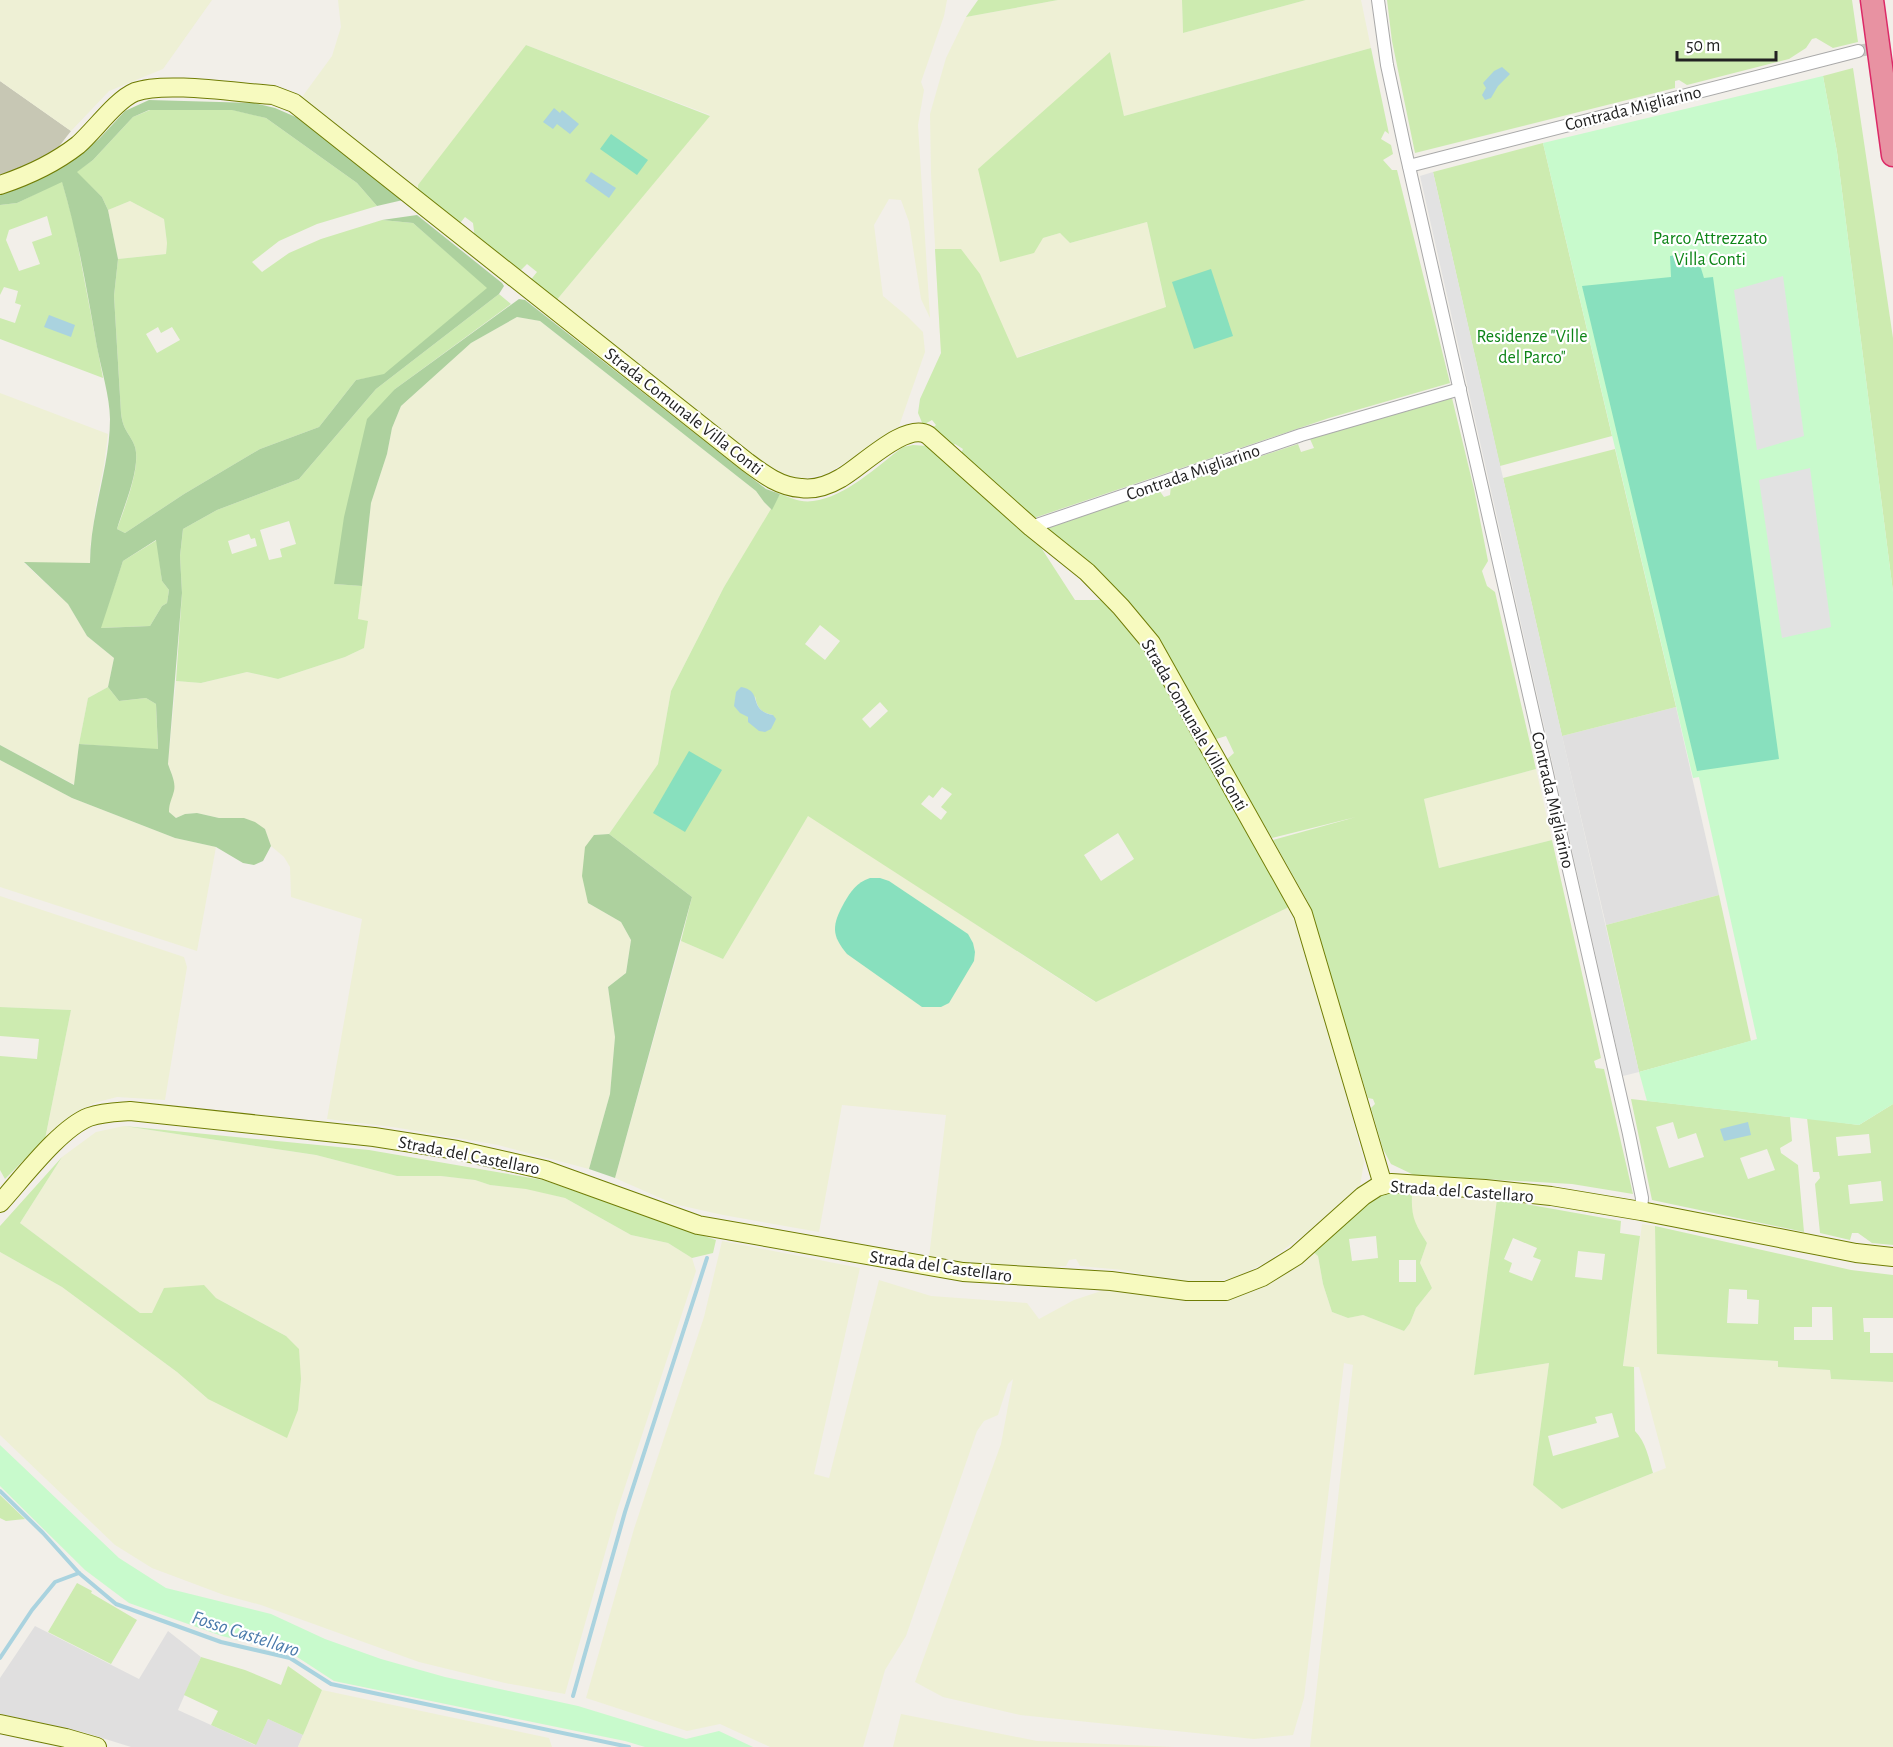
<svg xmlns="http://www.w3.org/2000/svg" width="1893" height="1747" viewBox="0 0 1893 1747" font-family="'Alegreya Sans',sans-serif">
<rect width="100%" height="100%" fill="#f2efe9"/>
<g fill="#e0dfdf">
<polygon points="1676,707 1719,895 1606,925 1562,736"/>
<polygon points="35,1626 139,1679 168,1631 201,1657 178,1710 255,1745 268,1719 303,1735 298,1747 131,1747 83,1732 0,1714 0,1678"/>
</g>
<polygon fill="#c7c7b4" points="0,81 71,131 57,149 31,164 0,176"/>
<g fill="#eef0d5">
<polygon points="0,0 212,0 163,69 109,91 71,131 0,81"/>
<polygon points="338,0 947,0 944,16 921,82 924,90 918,125 930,318 921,299 909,222 901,200 889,199 874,225 883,296 908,317 923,332 925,352 899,426 871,447 826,474 796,480 776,473 555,302 710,115 526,45 418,193 304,103 302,97 332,56 341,27"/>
<polygon points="1058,0 1182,0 1183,33 1306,0 1361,0 1371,48 1124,116 1110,52 1043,238 1060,233 1070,243 1147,222 1166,308 1026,354 998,368 941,353 931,173 930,114 946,58 966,17"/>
<polygon points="130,201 164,219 167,243 166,254 118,259 108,210"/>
<polygon points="517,317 540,321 756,491 764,502 772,510 724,587 671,691 658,764 609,834 594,835 588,903 621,922 631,940 626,973 608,987 615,1037 610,1094 589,1169 498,1145 393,1127 327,1119 362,919 291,897 290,867 284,857 271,846 265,829 244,818 219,818 197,813 185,814 176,818 169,812 169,802 174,790 173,777 168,764 176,681 201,683 247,672 278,679 345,657 364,648 358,619 371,503 387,454 392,428 401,406 471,343"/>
<polygon points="0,393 108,434 104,465 96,505 90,548 90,563 24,563 68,604 87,636 114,658 108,687 88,698 79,744 75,785 0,745"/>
<polygon points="0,760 72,798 175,838 216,847 197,951 0,887"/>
<polygon points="1536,769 1552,840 1439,868 1424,799"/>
<polygon points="808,815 1095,1002 1289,907 1312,970 1364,1162 1360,1186 1305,1234 1268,1261 1235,1278 1203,1283 1172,1281 1123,1270 1080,1266 1076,1259 1069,1260 1066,1266 1036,1268 984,1267 929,1257 946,1115 842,1105 819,1232 723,1215 674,1204 615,1178 681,941 723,959"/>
<polygon points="0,896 184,957 187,967 165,1100 117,1097 94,1103 81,1110 45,1139 71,1010 0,1007"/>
<polygon points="124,1126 316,1155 397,1176 441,1176 475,1180 490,1185 526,1188 565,1198 631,1235 668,1243 692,1258 696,1271 617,1511 565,1694 505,1683 419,1662 261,1605 224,1595 152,1568 115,1545 0,1435 0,1252 62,1287 177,1372 208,1399 286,1336 216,1298 203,1285 152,1313 140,1313 20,1223 62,1157 96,1132"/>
<polygon points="1412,1195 1497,1199 1474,1375 1549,1363 1533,1484 1562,1509 1666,1468 1639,1367 1623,1367 1642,1224 1655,1226 1657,1354 1778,1361 1779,1367 1830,1370 1831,1379 1893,1382 1893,1747 1310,1747 1353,1365 1344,1363 1304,1698 1293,1735 1254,1739 1020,1715 943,1697 915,1682 1001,1444 1013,1379 1008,1384 998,1415 984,1421 977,1431 906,1636 885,1670 863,1747 770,1747 720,1724 687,1731 586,1698 634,1529 704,1317 722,1241 860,1268 814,1474 829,1478 879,1280 931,1296 1027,1303 1039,1319 1074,1300 1104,1290 1133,1291 1180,1299 1211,1300 1248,1293 1311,1250 1318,1256 1323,1284 1332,1312 1348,1318 1363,1315 1404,1331 1410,1323 1416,1308 1432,1288 1420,1263 1427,1243 1416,1227 1411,1214"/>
<polygon points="322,1690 549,1738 552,1747 298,1747"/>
<polygon points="901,1714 1037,1741 1175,1747 893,1747"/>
</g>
<g fill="#cdebb0" fill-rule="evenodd">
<polygon points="978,0 1058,0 966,17"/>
<polygon points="1182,0 1306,0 1183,33"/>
<polygon points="1387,0 1852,0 1858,42 1833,48 1816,38 1812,39 1806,48 1789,59 1687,85 1679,80 1675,81 1675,88 1415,153 1392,41"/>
<polygon points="526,45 710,116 555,302 529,282 537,272 527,264 518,273 475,239 473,223 465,217 461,222 455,223 418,193 418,185"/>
<polygon points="1371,48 1389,134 1385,131 1381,139 1391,145 1393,154 1383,160 1392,170 1397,170 1450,383 1329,418 1031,519 960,455 963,449 955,444 952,446 931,429 936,425 932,420 923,425 918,413 920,399 941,353 935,249 961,249 980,274 1017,358 1166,307 1147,222 1070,243 1060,233 1043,238 1034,253 1000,262 978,169 1110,52 1124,116"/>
<polygon points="1853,68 1893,338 1893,592 1837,152 1823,76"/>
<path d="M150 110H233L266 118 357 183 377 206 317 224 279 241 252 262 262 272 289 253 321 239 382 220 413 223 488 288 384 375 356 380 319 427 260 449 184 494 125 533 117 529C124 509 141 468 135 447 131 434 123 432 121 413L114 296 118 259 166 254 167 243 164 219 130 201 108 210 102 197 76 172 93 160 133 117ZM158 327 161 333 172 327 180 340 157 353 146 334Z"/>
<polygon points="1543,143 1612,436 1500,466 1433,172"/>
<path d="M62 181 74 225 103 378 0 339V318L15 323 21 305 15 303 18 291 4 287 0 295V205L17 203ZM47 216 52 235 32 242 40 264 19 271 6 240 9 230Z"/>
<path d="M499 294 511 304 395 389 335 584 362 586 358 619 368 621 364 648 345 657 278 679 247 672 201 683 176 681 182 593 180 556 183 529 217 510 299 479 376 389ZM289 521 296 544 280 549 282 557 269 560 260 530ZM249 534 251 539 255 538 257 546 232 554 228 541Z"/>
<polygon points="1452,398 1474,489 1488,561 1482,571 1487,586 1495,592 1536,769 1424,799 1439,868 1552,840 1601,1058 1594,1061 1596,1068 1604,1069 1633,1194 1572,1184 1414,1175 1391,1164 1383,1149 1371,1108 1375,1104 1373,1099 1368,1098 1308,902 1273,840 1356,817 1272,838 1226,760 1234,753 1226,736 1213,740 1153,636 1100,571 1044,528 1159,490 1164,497 1170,495 1171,486 1298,444 1301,452 1314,448 1310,439"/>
<path d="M913 445 927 446 1040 546 1075 600H1102L1151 658 1289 907 1096 1002 808 816 723 959 681 941 692 897 609 834 658 764 671 691 724 587 780 494C791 498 801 503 813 501 846 497 877 466 903 447ZM820 625 840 641 825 660 805 644ZM755 696C757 708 761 713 773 715L749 720 748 717ZM880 702 888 711 870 728 862 719ZM942 787 952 794 941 807 947 812 941 820 921 804 929 795 933 798ZM1118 833 1134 859 1101 881 1084 855Z"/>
<polygon points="1615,449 1676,707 1562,736 1503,478"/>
<polygon points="157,540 162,581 169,590 167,603 162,606 150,626 100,628 123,561"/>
<polygon points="108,687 119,701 146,698 156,704 158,750 79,744 88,698"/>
<polygon points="1719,895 1751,1041 1639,1072 1606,925"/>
<polygon points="0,1007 71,1010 45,1139 5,1179 0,1170 0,1056 37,1059 39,1039 0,1036"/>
<path d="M1631 1099 1790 1117 1792 1141 1780 1148 1781 1153 1798 1165 1804 1232 1652 1200ZM1673 1122 1678 1139 1696 1133 1704 1157 1669 1168 1656 1127ZM1767 1149 1775 1170 1748 1179 1740 1158Z"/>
<path d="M1893 1104V1245L1872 1243 1858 1233H1852L1850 1240 1820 1233 1815 1184 1820 1178 1819 1172H1813L1807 1118 1859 1125ZM1869 1134 1871 1153 1838 1156 1836 1137ZM1881 1181 1883 1201 1850 1204 1848 1185Z"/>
<polygon points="124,1126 369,1150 543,1180 716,1240 713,1253 692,1258 668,1243 631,1235 565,1198 526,1189 490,1185 475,1180 441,1176 397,1176 316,1155"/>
<polygon points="62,1157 20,1223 140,1313 152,1313 164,1288 204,1285 216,1298 286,1336 299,1349 301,1379 298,1410 287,1438 208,1399 177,1372 62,1287 0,1252 0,1226"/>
<path d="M1397 1191 1412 1195C1411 1217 1415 1224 1427 1243L1420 1263 1432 1288 1416 1308 1410 1323 1404 1331 1363 1315 1348 1318 1332 1312 1323 1284 1318 1256 1311 1250C1334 1231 1367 1194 1397 1191ZM1376 1236 1378 1258 1352 1261 1349 1239ZM1399 1260H1416V1282H1399Z"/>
<path d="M1497 1199 1621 1221 1620 1233 1640 1236 1623 1366 1634 1367 1635 1431C1646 1442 1649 1459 1653 1473L1562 1509 1533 1485 1549 1363 1474 1375ZM1513 1238 1537 1248 1533 1257 1541 1260 1532 1281 1509 1272 1512 1263 1504 1259ZM1578 1251 1605 1254 1602 1280 1575 1277ZM1612 1413 1619 1437 1553 1456 1548 1436 1597 1423 1595 1417Z"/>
<path d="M1655 1226 1851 1270 1893 1275V1318H1863L1864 1332H1870V1353H1893V1382L1831 1379 1830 1370 1778 1367V1361L1657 1354ZM1729 1289 1747 1290V1299L1759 1300 1758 1324 1727 1323ZM1812 1307H1832L1833 1340H1794V1327H1812Z"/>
<polygon points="0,1495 25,1519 6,1521 0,1518"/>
<polygon points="77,1583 92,1591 91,1593 137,1620 111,1664 48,1632"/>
<polygon points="201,1657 245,1670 281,1685 288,1666 322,1690 303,1735 268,1719 256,1745 211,1725 218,1711 184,1695"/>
</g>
<g fill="#add19e" fill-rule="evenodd">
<path d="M149 100 254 103 275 108 298 118 403 200 377 206 357 183 266 118 232 110H149L133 117 93 160 77 172 102 197 108 210 118 259 114 296 121 413C123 432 131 434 135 447 141 469 123 508 117 529L125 533 184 494 260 449 319 427 356 380 384 374 487 288 413 223 382 220 417 215 502 283 504 286 499 294 376 389 299 479 217 510 183 529 180 556 182 593 168 764C171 773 176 782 174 791 172 799 169 803 169 812L176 818 185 814 197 813 219 818H244L255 822 265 829 271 846 263 861 254 865 243 863 216 847 175 838 72 798 0 760V745L74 785 79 744 158 749 156 704 146 698 119 701 108 687 114 658 87 636 68 604 24 562 90 563C90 514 110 467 110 419 110 398 101 368 97 347 87 291 78 236 62 182L17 203 0 205V195L30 184 68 164 99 139 125 111ZM156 540 162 581 169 590 167 603 162 606 150 626 101 628 123 561Z"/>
<polygon points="519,299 525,300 766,489 780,494 772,510 764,502 756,491 540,321 517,317 471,343 401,406 392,428 387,454 371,503 362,586 334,584 344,517 367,419 395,389"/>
<polygon points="609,834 692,897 615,1178 589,1169 610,1094 615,1037 608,987 626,973 631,940 621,922 588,903 582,876 585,847 594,835"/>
</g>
<g fill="#c8facc">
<polygon points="1823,76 1837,152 1893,592 1893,1104 1859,1125 1647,1101 1639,1072 1757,1039 1699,777 1693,778 1543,143"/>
<polygon points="0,1445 119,1558 166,1588 271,1614 325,1639 381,1659 445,1677 578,1706 686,1739 719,1731 753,1747 645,1747 625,1741 334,1681 291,1653 222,1636 129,1603 85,1570 0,1486"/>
</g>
<g fill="#88e0be">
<polygon points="611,134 648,160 637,175 600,149"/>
<polygon points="1696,252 1704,278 1713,277 1779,759 1697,771 1582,286 1671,277 1670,256"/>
<polygon points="1211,269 1233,336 1194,349 1172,282"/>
<polygon points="689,751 722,770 685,832 653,813"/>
<path d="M870 878H880L889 881 968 934 973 943 975 952 974 961 949 1003 941 1007H922L847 954C831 935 832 925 844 903 851 891 856 883 870 878Z"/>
</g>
<g fill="#e2e2e2">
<polygon points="1433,172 1639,1072 1623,1076 1420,176"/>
<polygon points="1783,276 1804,436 1757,450 1734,290"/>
<polygon points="1810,468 1831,627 1782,638 1759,480"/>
</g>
<g fill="#aad3df">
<polygon points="1502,67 1510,74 1498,86 1491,98 1485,100 1482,95 1486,88 1483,83 1494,71"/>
<polygon points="554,108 560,113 562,110 579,124 570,134 557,124 553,129 543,122"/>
<polygon points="591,172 616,188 609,198 585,181"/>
<polygon points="49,315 75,325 71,337 44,327"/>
<path d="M741 687C764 691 747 710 773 715L776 719 771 729 765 732 759 731 748 722V717L740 713 734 706 736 692Z"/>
<polygon points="1748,1122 1751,1135 1724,1141 1720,1129"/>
</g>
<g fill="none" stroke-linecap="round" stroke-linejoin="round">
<g stroke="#aad3df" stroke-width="4">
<polyline points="0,1491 43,1533 79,1573 116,1604 221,1642 290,1658 331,1684 629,1747"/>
<polyline points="0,1658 32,1610 55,1582 79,1573"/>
<polyline points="573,1696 625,1512 707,1258"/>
</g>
<polyline stroke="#c8c6c1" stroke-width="12" stroke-dasharray="12 6" stroke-linecap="butt" points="1858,51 1893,45"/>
<g stroke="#a9a9a9" stroke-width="14">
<g id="street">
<polyline points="1378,0 1387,65 1405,149 1629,1134 1642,1198 1641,1211"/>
<polyline points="1409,166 1858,51"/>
<polyline points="1031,527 1301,435 1460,389"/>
</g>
</g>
<g stroke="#707d05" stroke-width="20">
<g id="secondary">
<path d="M0 185C27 176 55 163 78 145 95 130 116 100 135 92 165 81 239 93 273 95L294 103 747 462C763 474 780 487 801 488 814 490 829 485 841 478 861 467 906 421 928 435L1031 527 1087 572 1121 607 1151 643 1303 914 1383 1185"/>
<path d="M0 1203C22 1179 60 1128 89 1117 103 1112 116 1112 130 1111L374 1137 457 1150 545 1170 698 1225 963 1272 1111 1281 1187 1291H1226L1262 1277 1296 1256 1363 1196 1377 1187 1391 1183 1485 1189 1551 1196 1641 1211 1856 1253 1893 1257"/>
<polyline points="0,1724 66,1738 97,1747"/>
</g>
</g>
<g stroke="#dc2a67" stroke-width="25">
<polyline id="highway" points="1872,0 1893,155"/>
</g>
<use href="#street" stroke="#fff" stroke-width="12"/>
<use href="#secondary" stroke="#f7fabf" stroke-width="18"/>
<use href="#highway" stroke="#e892a2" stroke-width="22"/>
</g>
<g text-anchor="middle" stroke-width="4.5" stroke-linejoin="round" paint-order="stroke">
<g font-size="18" fill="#222" stroke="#fff">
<text transform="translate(1633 108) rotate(-14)" y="6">Contrada Migliarino</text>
<text transform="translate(684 411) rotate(38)" y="6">Strada Comunale Villa Conti</text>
<text transform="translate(1193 472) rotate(-19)" y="6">Contrada Migliarino</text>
<text transform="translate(1195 725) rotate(60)" y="6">Strada Comunale Villa Conti</text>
<text transform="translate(1553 800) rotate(77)" y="6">Contrada Migliarino</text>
<text transform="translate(469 1155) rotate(11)" y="6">Strada del Castellaro</text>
<text transform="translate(1462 1191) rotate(4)" y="6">Strada del Castellaro</text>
<text transform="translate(941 1266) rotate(8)" y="6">Strada del Castellaro</text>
</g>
<g font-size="18" fill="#0c8416" stroke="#fff">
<text x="1710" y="244">Parco Attrezzato<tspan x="1710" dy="21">Villa Conti</tspan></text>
<text x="1532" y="342">Residenze "Ville<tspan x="1532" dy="21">del Parco"</tspan></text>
</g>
<g font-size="20" font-style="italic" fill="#4a7aab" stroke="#fff">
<text transform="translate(246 1633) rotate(18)" y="7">Fosso Castellaro</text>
</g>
</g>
<path d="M1677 51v9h99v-9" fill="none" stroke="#222222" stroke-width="3"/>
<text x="1686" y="51" font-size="18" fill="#222222" stroke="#ffffff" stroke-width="4.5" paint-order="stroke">50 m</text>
</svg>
